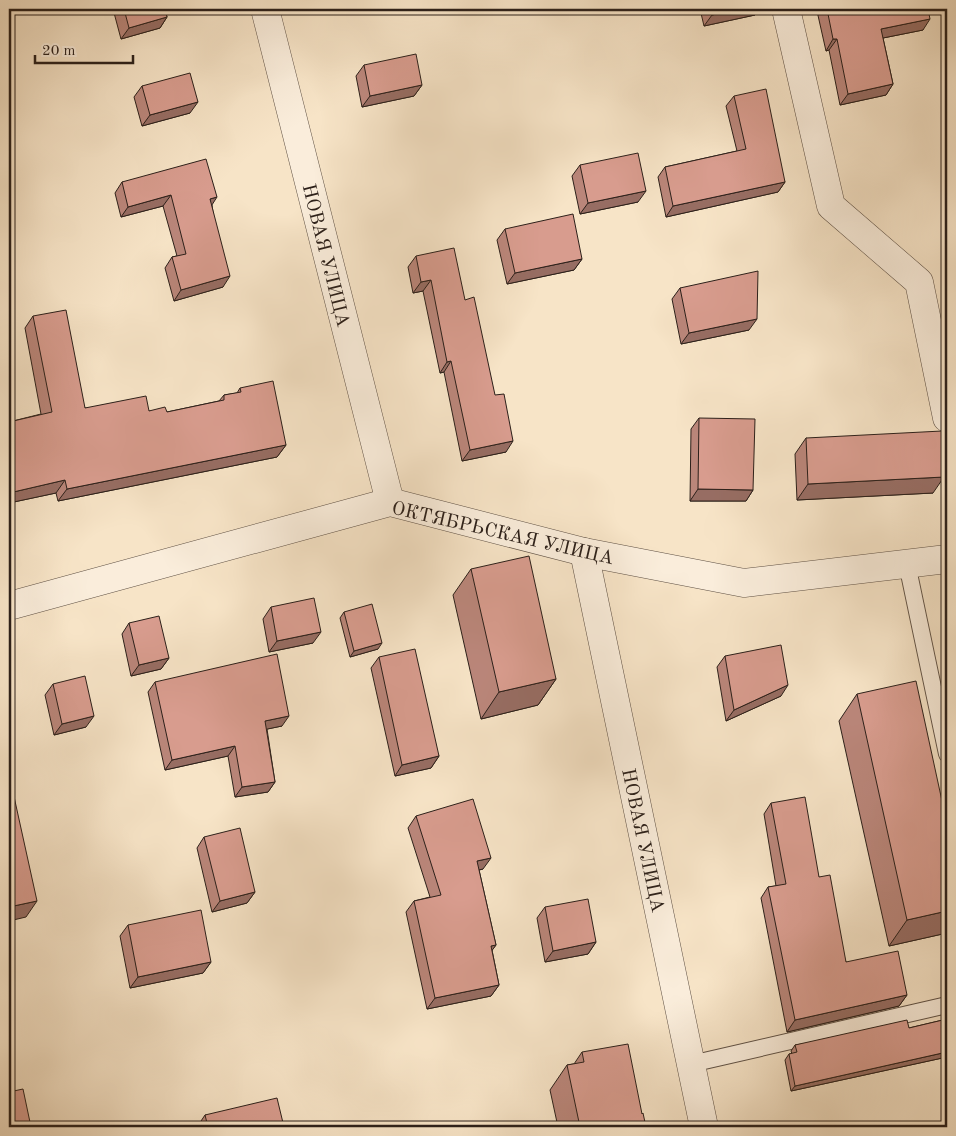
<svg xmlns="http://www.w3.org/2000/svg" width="956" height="1136" viewBox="0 0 956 1136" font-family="'Old Standard TT',serif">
<rect width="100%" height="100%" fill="#f7e4c7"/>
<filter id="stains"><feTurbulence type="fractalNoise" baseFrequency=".004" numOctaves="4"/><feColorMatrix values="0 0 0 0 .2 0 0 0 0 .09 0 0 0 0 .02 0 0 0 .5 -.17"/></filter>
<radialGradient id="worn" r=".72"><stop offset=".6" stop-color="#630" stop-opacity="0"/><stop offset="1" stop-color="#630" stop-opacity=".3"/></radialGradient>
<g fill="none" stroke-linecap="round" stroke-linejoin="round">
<g stroke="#5f5145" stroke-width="18">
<g id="lane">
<polyline points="907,564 947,754"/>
<polyline points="691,1064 947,1005"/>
</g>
</g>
<g stroke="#5f5145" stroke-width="29">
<g id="street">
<polyline points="265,9 390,502"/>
<polyline points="786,9 831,206 919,282 947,418"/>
<polyline points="584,552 704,1127"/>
<polyline points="9,606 390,502 584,552 744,583 947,559"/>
</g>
</g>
<use href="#lane" stroke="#faeddb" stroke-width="16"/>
<use href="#street" stroke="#faeddb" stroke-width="28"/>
</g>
<g fill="#ba867a" stroke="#2c201a">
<polygon points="113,9 165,9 167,17 160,28 121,39"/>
<polygon points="700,9 759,9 755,15 704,26"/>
<polygon points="818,9 928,9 923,30 883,38 893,84 886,95 840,105 829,50 826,51 817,11"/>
<polygon points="364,65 422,85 414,96 362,107 356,76"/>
<polygon points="142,86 190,113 142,126 134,97"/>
<polygon points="734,96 785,182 778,192 666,217 658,177 665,167 737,151 726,106"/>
<polygon points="580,165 638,202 580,214 572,176"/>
<polygon points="122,182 212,205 223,287 174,301 165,268 172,257 177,256 163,206 121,217 115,193"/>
<polygon points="505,229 582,259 574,270 507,284 497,240"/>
<polygon points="416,256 465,300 506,452 462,461 444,372 440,373 423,291 413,293 408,267"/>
<polygon points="680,288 749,330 681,344 672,299"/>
<polygon points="33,316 85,408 149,411 167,412 219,401 224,395 237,393 240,388 286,445 277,457 58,501 56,493 9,503 9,422 41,414 25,328"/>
<polygon points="699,418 753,490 746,501 690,501 691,429"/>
<polygon points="806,438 933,493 797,500 795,454"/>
<polygon points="471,569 556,679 538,705 481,719 453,595"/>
<polygon points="271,607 313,643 269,652 263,619"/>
<polygon points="344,612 378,649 350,657 340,618"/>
<polygon points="129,623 169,658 161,669 131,676 122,634"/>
<polygon points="725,656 781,696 726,721 717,667"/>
<polygon points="379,657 439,756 431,768 395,776 371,668"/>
<polygon points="155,682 282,726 267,729 275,782 268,792 235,797 228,756 165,770 148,692"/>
<polygon points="53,684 86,727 54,735 45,695"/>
<polygon points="857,694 947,933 889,946 839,721"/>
<polygon points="771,803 819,877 846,962 907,995 899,1006 787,1032 761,898 768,887 776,886 764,814"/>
<polygon points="416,816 483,869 479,870 496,945 492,950 499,985 491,996 427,1009 406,912 414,901 430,897 408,828"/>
<polygon points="204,837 255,892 247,903 212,912 197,848"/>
<polygon points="545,907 596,942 588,954 545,962 537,918"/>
<polygon points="128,925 211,962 203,973 130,988 120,936"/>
<polygon points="947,1019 947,1057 791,1091 785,1060 789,1054 792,1054 791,1051 795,1045 909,1028"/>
<polygon points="582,1052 642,1114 646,1127 558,1127 550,1090 567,1065 574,1064"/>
<polygon points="205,1115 284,1127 197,1127"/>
</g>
<g fill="#976d63" stroke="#2c201a">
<polygon points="741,9 759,9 755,15 704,26 712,15"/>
<polygon points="167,17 160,28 121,39 129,28"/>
<polygon points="930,19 923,30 873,40 881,29"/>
<polygon points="833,39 837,39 829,50 826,51"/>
<polygon points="893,84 886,95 840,105 848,94"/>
<polygon points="422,85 414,96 362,107 370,96"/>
<polygon points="198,102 190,113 142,126 150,115"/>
<polygon points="785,182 778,192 666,217 673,206"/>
<polygon points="646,191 638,202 580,214 588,203"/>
<polygon points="171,195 163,206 121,217 128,207"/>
<polygon points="217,197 210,208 210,199"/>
<polygon points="582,259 574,270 507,284 515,273"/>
<polygon points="230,276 223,287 174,301 181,290"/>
<polygon points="431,280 423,291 413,293 421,282"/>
<polygon points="757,319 749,330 681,344 689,333"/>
<polygon points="451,361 444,372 440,373 447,362"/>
<polygon points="513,441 506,452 462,461 470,450"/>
<polygon points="286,445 277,457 58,501 67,489"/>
<polygon points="944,477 933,493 797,500 808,484"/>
<polygon points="65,480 56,493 9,503 9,493"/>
<polygon points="698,489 753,490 746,501 690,501"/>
<polygon points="321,632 313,643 269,652 277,641"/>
<polygon points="382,643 378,649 350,657 354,651"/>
<polygon points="169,658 161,669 131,676 139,665"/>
<polygon points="556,679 538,705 481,719 499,692"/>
<polygon points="788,685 781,696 726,721 734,710"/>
<polygon points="94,716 86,727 54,735 62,724"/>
<polygon points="289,716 282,726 258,731 265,721"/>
<polygon points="235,746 228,756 165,770 172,760"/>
<polygon points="439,756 431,768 395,776 402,765"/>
<polygon points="275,782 268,792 235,797 242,787"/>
<polygon points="491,858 483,869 470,872 477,861"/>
<polygon points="255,892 247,903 212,912 220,901"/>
<polygon points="37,901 26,917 9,921 9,907"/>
<polygon points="947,911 947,933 889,946 907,920"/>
<polygon points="596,942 588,954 545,962 553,951"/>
<polygon points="496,945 488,956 491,946"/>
<polygon points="211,962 203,973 130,988 138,977"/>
<polygon points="499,985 491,996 427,1009 435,998"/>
<polygon points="907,995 899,1006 787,1032 795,1020"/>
<polygon points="947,1052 947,1057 791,1091 795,1086"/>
</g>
<g fill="#d89c8e" stroke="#2c201a">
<polygon points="124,9 165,9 167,17 129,28"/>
<polygon points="711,9 741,9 712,15"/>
<polygon points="827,9 928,9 930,19 881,29 893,84 848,94 837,39 833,39"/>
<polygon points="416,54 422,85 370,96 364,65"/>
<polygon points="190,73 198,102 150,115 142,86"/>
<polygon points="766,89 785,182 673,206 665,167 746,149 734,96"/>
<polygon points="638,153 646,191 588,203 580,165"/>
<polygon points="206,159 217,197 210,199 230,276 181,290 172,257 186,254 171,195 128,207 122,182"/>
<polygon points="573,214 582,259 515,273 505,229"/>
<polygon points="454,248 465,300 474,297 495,395 504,394 513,441 470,450 451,361 447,362 431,280 421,282 416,256"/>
<polygon points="758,271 757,319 689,333 680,288"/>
<polygon points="66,310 85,408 146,396 149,411 165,407 167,412 224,400 224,395 241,392 240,388 273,381 286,445 67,489 65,480 9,493 9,422 52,412 33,316"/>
<polygon points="699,418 755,419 753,490 698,489"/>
<polygon points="942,431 944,477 808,484 806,438"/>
<polygon points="529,556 556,679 499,692 471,569"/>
<polygon points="314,598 321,632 277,641 271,607"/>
<polygon points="372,604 382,643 354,651 344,612"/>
<polygon points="159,616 169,658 139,665 129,623"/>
<polygon points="781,645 788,685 734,710 725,656"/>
<polygon points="415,649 439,756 402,765 379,657"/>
<polygon points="277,654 289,716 265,721 275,782 242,787 235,746 172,760 155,682"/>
<polygon points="85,676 94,716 62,724 53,684"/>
<polygon points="916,681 947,824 947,911 907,920 857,694"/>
<polygon points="13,792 37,901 9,907 9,793"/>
<polygon points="805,797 819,877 830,875 846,962 898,951 907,995 795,1020 768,887 786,884 771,803"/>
<polygon points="473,799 491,858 477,861 496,945 491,946 499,985 435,998 414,901 441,895 416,816"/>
<polygon points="240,828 255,892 220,901 204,837"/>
<polygon points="588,899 596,942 553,951 545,907"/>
<polygon points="201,910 211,962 138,977 128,925"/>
<polygon points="947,1019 947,1052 795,1086 789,1054 797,1052 795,1045 907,1020 909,1028"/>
<polygon points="628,1044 642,1114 643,1113 646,1127 580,1127 567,1065 584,1062 582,1052"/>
<polygon points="23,1089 31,1127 9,1127 9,1092"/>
<polygon points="277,1098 284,1127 208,1127 205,1115"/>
</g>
<g text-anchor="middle" stroke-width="5" stroke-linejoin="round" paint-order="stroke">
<g font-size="19" fill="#2c201a" stroke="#faeddb">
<text transform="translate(327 255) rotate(76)" y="7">НОВАЯ УЛИЦА</text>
<text transform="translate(503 532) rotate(13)" y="7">ОКТЯБРЬСКАЯ УЛИЦА</text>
<text transform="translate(644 840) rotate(78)" y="7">НОВАЯ УЛИЦА</text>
</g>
</g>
<rect width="956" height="1136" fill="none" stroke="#f7e4c7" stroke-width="30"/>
<rect x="10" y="10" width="936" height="1116" fill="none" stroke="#2c201a" stroke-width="2.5"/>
<rect x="15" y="15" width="926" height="1106" fill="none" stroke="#2c201a"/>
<path d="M35 55v8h98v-8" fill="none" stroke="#2c201a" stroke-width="2.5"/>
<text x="42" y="55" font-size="15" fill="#2c201a" stroke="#faeddb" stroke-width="4" paint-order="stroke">20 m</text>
<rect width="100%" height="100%" filter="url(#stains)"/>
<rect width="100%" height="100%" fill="url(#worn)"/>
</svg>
